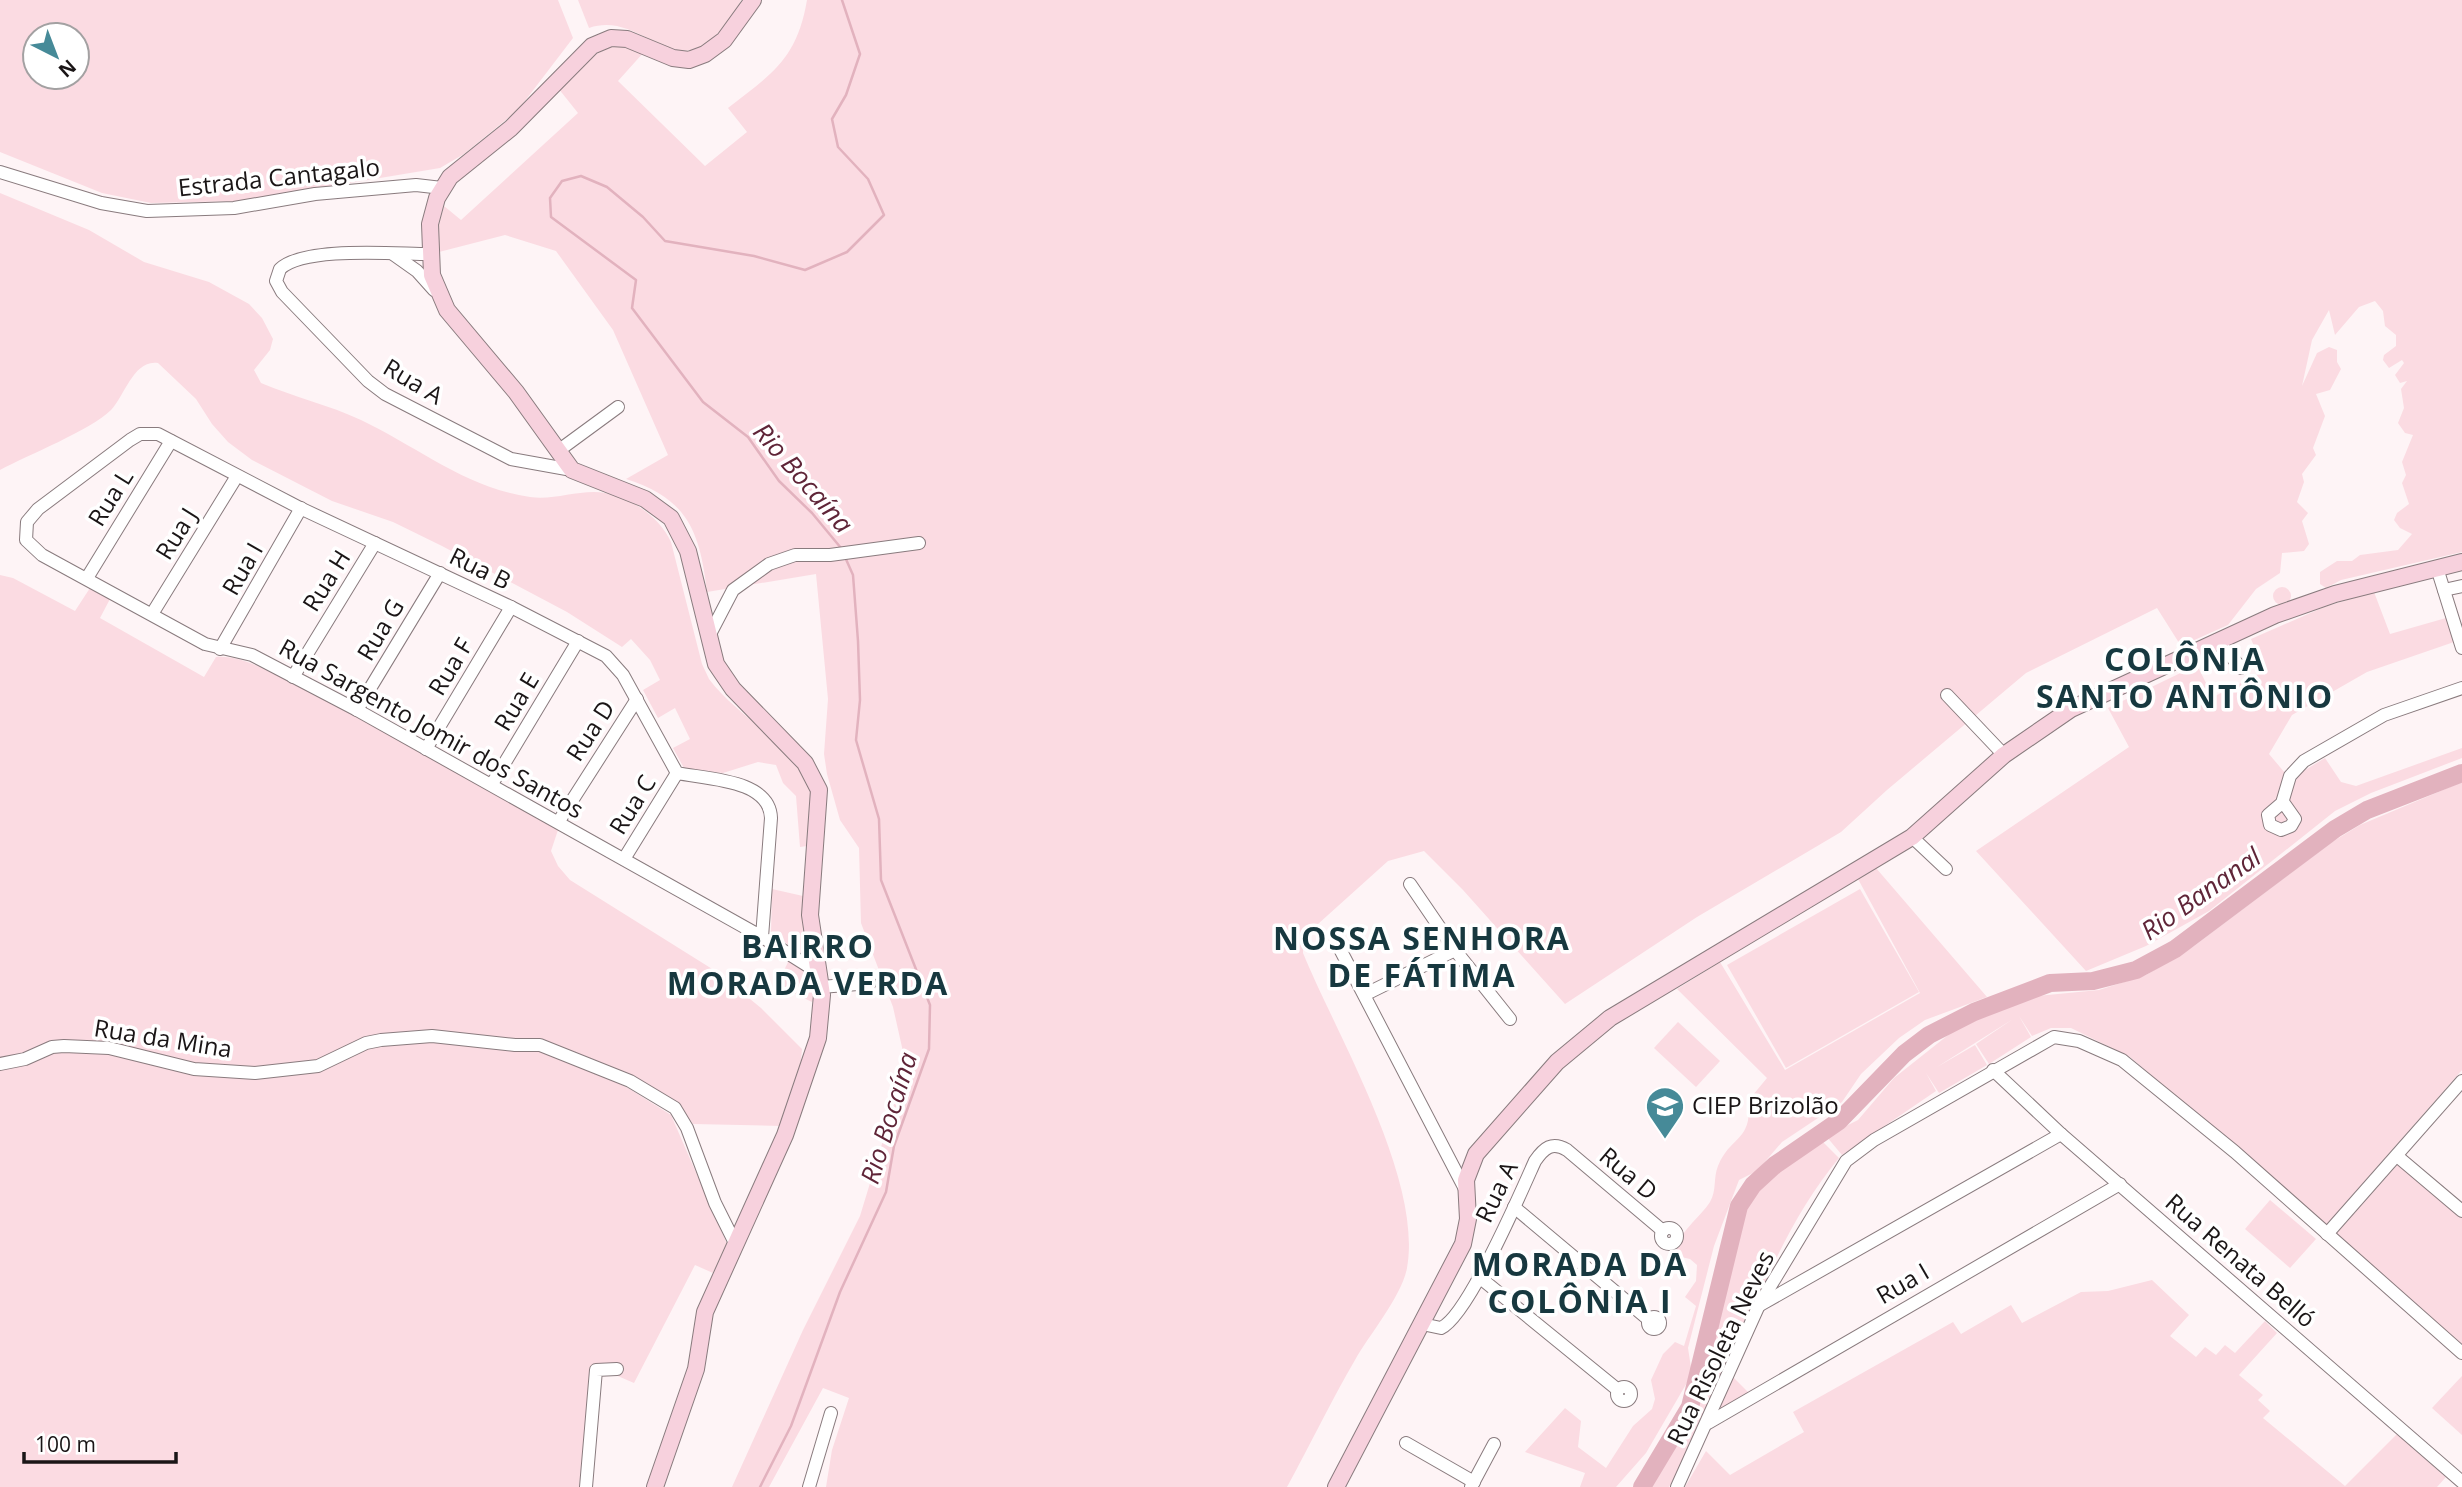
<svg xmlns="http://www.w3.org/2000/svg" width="2462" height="1487" viewBox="0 0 2462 1487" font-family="'Open Sans',sans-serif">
<rect width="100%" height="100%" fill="#fef4f6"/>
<g fill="#fbdbe2" fill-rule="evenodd">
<path d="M0 0H558L573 38 518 110 464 154 440 168 242 201 151 203 102 193 0 152ZM35 35H77V77H35Z"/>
<path d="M578 0H741C736 12 728 22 719 32 672 84 642 10 589 28Z"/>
<path d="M807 0H2462V552L2341 580 2326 588 2320 584V572L2337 561H2352L2360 555 2398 550 2412 534 2400 528 2394 520 2397 513 2409 504 2402 483 2406 475 2402 462 2413 435 2405 433 2398 423 2404 408 2401 389 2407 381 2400 383 2395 375 2404 363 2402 360 2389 368 2383 360 2384 355 2396 346V335L2385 326 2383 311 2375 301 2359 307 2335 335 2329 310 2312 340 2302 386 2317 353 2329 347 2337 350V362L2341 369 2330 390 2316 394 2325 416 2313 448 2316 455 2302 474 2304 482 2297 502 2308 513 2302 521 2309 544 2304 551 2282 553 2280 573 2256 589 2228 625 2181 646 2157 608 2026 673 1887 790 1841 832 1697 917 1565 1004 1463 890 1424 851 1388 861 1308 933 1303 942V953C1337 1036 1423 1179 1407 1268 1402 1296 1369 1335 1355 1360 1331 1401 1310 1445 1287 1487H826L832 1450 849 1398 823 1388 769 1487H732L803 1330 860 1216 906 1065 893 1007 861 923 859 848 840 820 827 774 824 754 828 699 816 574 707 592C700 531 687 498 626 479L668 455 613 330 556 251 505 235 439 252 438 228 444 206 461 220 578 113 558 88 593 56 609 47 622 45 644 52 618 81 705 166 747 132 728 108C772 74 797 59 807 0Z"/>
<path d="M0 193 89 230 144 262 209 282 249 304 262 318 273 339 270 350 254 370 261 383C294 397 329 405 361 420 418 447 466 488 530 497 552 500 572 492 594 492 624 492 659 515 671 542L702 664 709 679C739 719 796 744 811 794L807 846 800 847 796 796 783 783 776 765 758 762 723 773 685 770 673 748 690 739 675 708 658 718 643 690 660 680 650 660 631 639 622 647 567 612 442 546 393 522 332 501 252 460 228 442 212 424 196 399 158 363C134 359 125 395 111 410 91 430 28 455 0 470Z"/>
<path d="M0 575 13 578 75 611 90 588 110 599 100 618 204 677 216 657C241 655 265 670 287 680 380 723 469 779 558 830L551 851 558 866 570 880 717 972 761 1008 802 1049 800 1070 781 1126 693 1124 682 1108 584 1067 628 1088 671 1115 727 1244 713 1273 695 1265 634 1383 613 1374 601 1376 590 1390 579 1487H0Z"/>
<circle cx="2282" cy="596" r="9"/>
<polygon points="2374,592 2390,634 2446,618 2454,642 2367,672 2292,715 2269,754 2290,779 2325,758 2341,782 2356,786 2462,748 2462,758 2371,793 2335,811 2209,911 2146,946 2086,971 1976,851 2129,747 2108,708 2197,665 2213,697 2265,671 2251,639 2324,607"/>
<polygon points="2462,782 2462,1070 2326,1225 2130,1057 2071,1028 2051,1028 2032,1036 2019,1016 2031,1037 1989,1064 1976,1044 2013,1019 1937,1067 1975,1045 1987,1065 1939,1093 1926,1073 1936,1091 1842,1155 1826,1136 1858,1120 1894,1078 1957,1028 1993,1009 2028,997 2099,990 2146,975 2194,946 2332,842 2360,825"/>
<path d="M1876 868 1987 997 1925 1020 1899 1038 1861 1074 1842 1102 1782 1142 1757 1171 1739 1180 1714 1246 1688 1348 1692 1374 1646 1453 1616 1487H1580L1585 1473 1525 1452 1565 1408 1581 1421 1578 1447 1606 1468 1633 1426 1652 1409 1655 1399 1651 1380 1663 1354 1675 1342 1684 1346 1696 1306 1685 1297 1696 1281 1697 1265 1690 1259 1677 1256C1673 1236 1700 1218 1710 1202 1717 1190 1713 1178 1718 1166 1731 1135 1753 1141 1748 1101L1767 1078 1677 989 1720 962 1785 1070 1920 993 1858 879Z"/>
<polygon points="772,889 803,896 807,957 771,933"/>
<polygon points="1860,889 1919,992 1786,1068 1727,965"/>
<polygon points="789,960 811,973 816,994 812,1002 777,985"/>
<polygon points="1678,1022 1720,1061 1696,1087 1654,1048"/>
<path d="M1821 1140 1839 1158C1776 1234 1746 1333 1705 1421 1694 1443 1681 1465 1669 1487H1647L1693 1406 1728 1258 1747 1205 1768 1178Z"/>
<polygon points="2399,1163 2462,1216 2462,1345 2336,1234"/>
<polygon points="2270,1200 2316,1239 2290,1268 2245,1229"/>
<polygon points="2152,1280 2189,1315 2170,1336 2196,1357 2205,1347 2216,1355 2225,1345 2235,1353 2265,1321 2277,1333 2239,1375 2263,1395 2258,1400 2270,1411 2263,1418 2345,1486 2397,1434 2446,1477 2437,1487 1685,1487 1706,1451 1730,1475 1804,1432 1793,1412 1953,1322 1961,1334 2011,1305 2022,1323 2081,1292 2108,1291"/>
<polygon points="2462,1376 2462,1435 2432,1408"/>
<polygon points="1733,1377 1750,1394 1715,1413"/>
</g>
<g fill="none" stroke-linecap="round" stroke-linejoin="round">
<g stroke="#e2b2be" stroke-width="2.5">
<polyline points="841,548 812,513 779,481 748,437 703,402 632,308 636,280 551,217 550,198 562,181 581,176 607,187 643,217 665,241 754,256 805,270 847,252 884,215 868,179 838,147 832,119 846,95 860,54 842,0"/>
<polyline points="760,1487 791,1426 840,1292 886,1192 894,1146 929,1049 930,1005 881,880 879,819 856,740 860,700 858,641 853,575 845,557"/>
</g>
<polyline stroke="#e2b2be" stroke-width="18" points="1642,1487 1690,1407 1739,1206 1753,1185 1775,1165 1839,1121 1904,1054 1929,1035 1974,1012 2050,983 2093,981 2136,970 2175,949 2335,829 2367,810 2462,773"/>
<g stroke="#897b7e" stroke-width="14">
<g id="street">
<polyline points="0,172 101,203 147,211 234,208 315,194 416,185 442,188"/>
<polyline points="393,254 417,271 434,290"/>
<path d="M429 254C395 254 304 246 280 269L276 281 282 292 368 381 385 394 511 459 572 470"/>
<polyline points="558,451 618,407"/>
<polyline points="2437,568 2462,648"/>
<polyline points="87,578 171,441"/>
<polyline points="2444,590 2462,586"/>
<polyline points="152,614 237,476"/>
<polyline points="708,638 733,590 769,564 795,555 830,555 919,543"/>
<polyline points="2217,640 2241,668"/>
<polyline points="220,649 301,508"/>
<polyline points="293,677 375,543"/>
<polyline points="1947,695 2004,755"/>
<polyline points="357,710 440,573"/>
<polyline points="426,749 511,607"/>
<polyline points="492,784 578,641"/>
<polyline points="2283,802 2295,819 2291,826 2281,830 2270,825 2268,815 2282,803 2290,776 2304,761 2384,715 2462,688"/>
<polyline points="559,821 637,699"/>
<polyline points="1912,837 1946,869"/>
<polyline points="624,859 677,773"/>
<polyline points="1410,884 1455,950 1510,1019"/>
<path d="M762 937 771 818C770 779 705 779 677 773L623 675 606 656 511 607 300 508 158 434H140L130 440 38 509 27 522 26 540 42 555 205 644 252 655 357 710 762 937 816 971"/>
<polyline points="1341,951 1465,1189"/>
<polyline points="821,987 870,983"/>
<polyline points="1366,994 1455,950"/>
<polyline points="0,1064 25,1059 52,1047 64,1046 109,1048 194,1069 255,1073 318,1066 366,1043 381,1040 432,1036 515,1045 540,1045 630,1081 675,1108 687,1128 715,1203 736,1245"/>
<polyline points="1993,1070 2061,1134 2462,1482"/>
<polyline points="2397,1156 2462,1211"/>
<polyline points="1514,1207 1649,1320"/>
<circle cx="1669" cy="1236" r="8"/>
<polyline points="2327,1234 2462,1081"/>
<polyline points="1478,1276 1618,1390"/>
<polyline points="1760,1305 2061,1134"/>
<circle cx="1654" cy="1323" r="6"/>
<path d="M1422 1324 1441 1328C1468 1316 1521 1192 1535 1161 1544 1148 1552 1141 1567 1150L1663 1231"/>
<circle cx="1624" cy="1394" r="7"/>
<polyline points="1708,1423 2120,1184"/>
<polyline points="1406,1443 1474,1482"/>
<polyline points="586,1487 596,1370 617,1369"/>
<polyline points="809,1487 831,1413"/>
<polyline points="1471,1487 1494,1444"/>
<polyline points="1677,1487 1759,1305 1846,1161 1874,1140 2054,1037 2079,1041 2122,1060 2235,1152 2462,1353"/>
</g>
</g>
<g stroke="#897b7e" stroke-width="18">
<g id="secondary">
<polyline points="655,1487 696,1369 705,1312 785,1135 818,1038 822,995 810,915 819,790 805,763 733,689 716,664 688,551 671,518 645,499 572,470 516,392 447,310 432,275 430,224 437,198 450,177 511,128 592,46 611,38 627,39 673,58 689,60 705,54 724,40 753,0"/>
<polyline points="1336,1487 1463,1244 1468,1219 1466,1180 1476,1154 1557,1062 1610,1018 1912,837 2004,755 2071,709 2275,615 2335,594 2462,562"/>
</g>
</g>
<use href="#street" stroke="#fff" stroke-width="12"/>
<use href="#secondary" stroke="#f7d1dd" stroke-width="16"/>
</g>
<defs>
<g id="school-pin" transform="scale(2.0125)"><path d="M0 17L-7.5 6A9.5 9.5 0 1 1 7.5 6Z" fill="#468a98" stroke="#fff"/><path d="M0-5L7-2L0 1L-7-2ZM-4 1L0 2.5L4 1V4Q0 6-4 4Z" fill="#fff"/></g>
</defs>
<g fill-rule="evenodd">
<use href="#school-pin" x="1665" y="1106"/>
</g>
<g text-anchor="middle" stroke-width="7" stroke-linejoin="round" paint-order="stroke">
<g font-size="24" fill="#1a1516" stroke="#fff">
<text transform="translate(279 178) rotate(-6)" y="8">Estrada Cantagalo</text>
<text transform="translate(413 382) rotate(31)" y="8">Rua A</text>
<text transform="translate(111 498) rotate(-58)" y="8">Rua L</text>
<text transform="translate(177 534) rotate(-58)" y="8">Rua J</text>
<text transform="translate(243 569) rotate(-60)" y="8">Rua I</text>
<text transform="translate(480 569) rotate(26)" y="8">Rua B</text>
<text transform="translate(327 581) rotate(-58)" y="8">Rua H</text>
<text transform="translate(381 630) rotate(-59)" y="8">Rua G</text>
<text transform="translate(451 667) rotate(-59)" y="8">Rua F</text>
<text transform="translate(517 702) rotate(-59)" y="8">Rua E</text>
<text transform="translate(431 729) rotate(29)" y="8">Rua Sargento Jomir dos Santos</text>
<text transform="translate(591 731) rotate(-57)" y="8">Rua D</text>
<text transform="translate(633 805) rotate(-58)" y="8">Rua C</text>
<text transform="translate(163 1039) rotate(9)" y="8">Rua da Mina</text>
<text transform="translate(1628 1174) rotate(40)" y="8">Rua D</text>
<text transform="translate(1497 1192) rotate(-64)" y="8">Rua A</text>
<text transform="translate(2240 1261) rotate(41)" y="8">Rua Renata Belló</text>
<text transform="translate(1903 1284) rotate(-30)" y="8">Rua I</text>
<text transform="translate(1721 1348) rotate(-64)" y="8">Rua Risoleta Neves</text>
</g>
<g font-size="24" fill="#1a1516" stroke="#fff" text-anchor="start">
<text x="1692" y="1114">CIEP Brizolão</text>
</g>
<g font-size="26" font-style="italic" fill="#5f2538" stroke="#fff">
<text transform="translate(803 478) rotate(49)" y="9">Rio Bocaína</text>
<text transform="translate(2201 894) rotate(-35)" y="9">Rio Bananal</text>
<text transform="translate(889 1118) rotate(-73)" y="9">Rio Bocaína</text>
</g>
<g font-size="32" font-weight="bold" letter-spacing="2" fill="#17383f" stroke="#fff">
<text x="2185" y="671">COLÔNIA<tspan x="2185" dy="37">SANTO ANTÔNIO</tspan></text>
<text x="1422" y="950">NOSSA SENHORA<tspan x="1422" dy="37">DE FÁTIMA</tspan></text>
<text x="808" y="958">BAIRRO<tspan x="808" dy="37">MORADA VERDA</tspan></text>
<text x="1580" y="1276">MORADA DA<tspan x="1580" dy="37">COLÔNIA I</tspan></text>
</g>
</g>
<g transform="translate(56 56) rotate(138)"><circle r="33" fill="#ffffff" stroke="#a3a1a2" stroke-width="2"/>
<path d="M0-5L12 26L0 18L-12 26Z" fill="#468a98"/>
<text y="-10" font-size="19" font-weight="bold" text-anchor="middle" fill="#1a1516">N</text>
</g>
<path d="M24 1452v10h152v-10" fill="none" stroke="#1a1516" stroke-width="3.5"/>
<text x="35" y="1452" font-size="21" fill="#1a1516" stroke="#ffffff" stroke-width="5" paint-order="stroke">100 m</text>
</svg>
